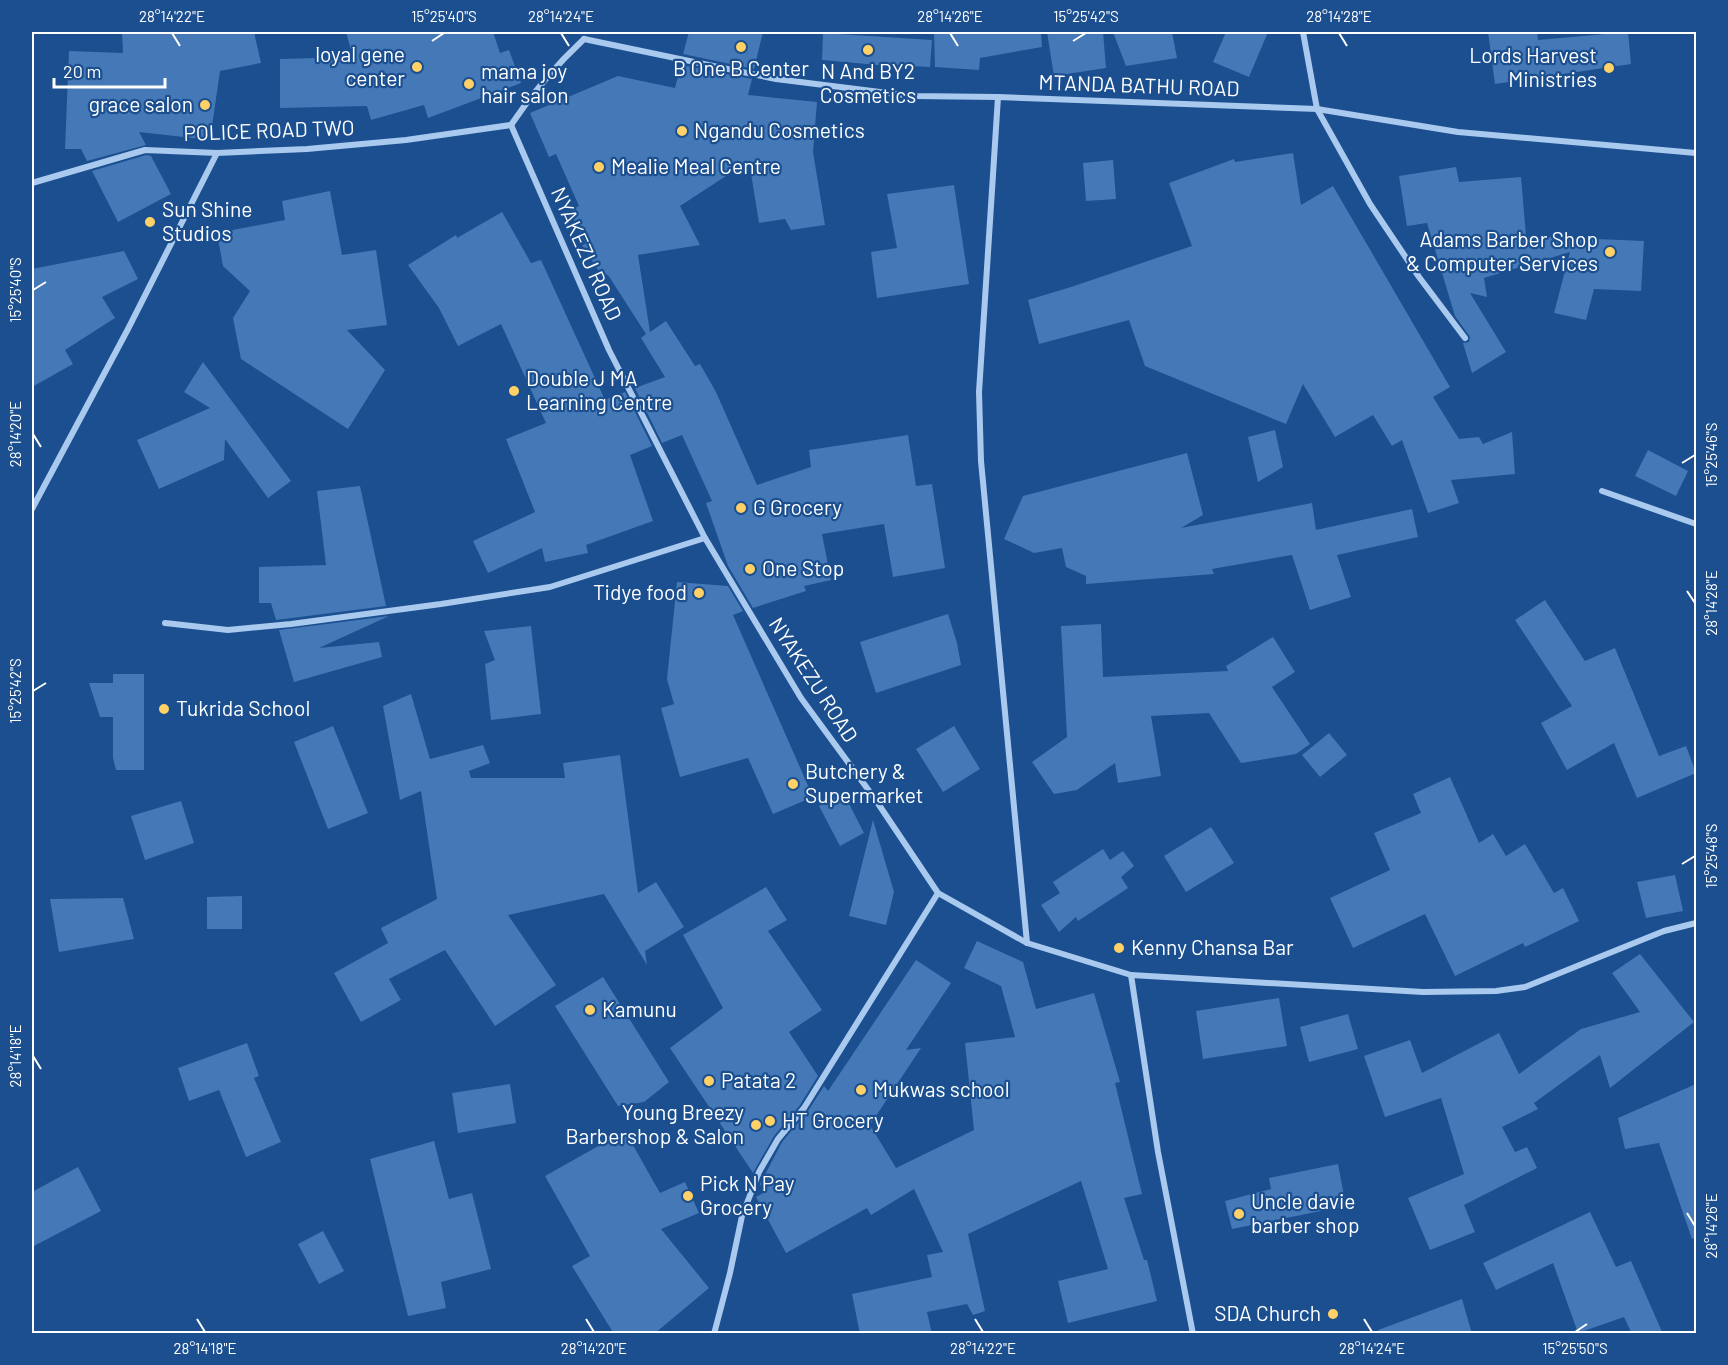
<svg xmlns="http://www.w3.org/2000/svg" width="1728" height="1365" viewBox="0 0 1728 1365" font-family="Barlow,sans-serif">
<rect width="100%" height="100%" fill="#1b4f8f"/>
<g fill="#4478b7">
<polygon points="122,32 254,32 261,63 220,71 210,140 139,132 146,145 87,161 81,149 65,149 69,51 123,53"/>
<polygon points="346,32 493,32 500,53 509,50 521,83 428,118 424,105 371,120 367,106 280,108 280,59 353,57"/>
<polygon points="689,32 763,32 754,69 683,54"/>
<polygon points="934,32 1041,32 1042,47 980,58 979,70 935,67"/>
<polygon points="1047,32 1103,32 1106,68 1054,76"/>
<polygon points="1113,32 1172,32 1177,58 1126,66"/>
<polygon points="1226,32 1268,32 1249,77 1213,62"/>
<polygon points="1488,32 1537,32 1538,40 1628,32 1631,64 1495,84"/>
<polygon points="823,33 932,40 930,67 889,65 889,66 822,60"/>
<polygon points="681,65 752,79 748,95 817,102 813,152 825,225 791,230 785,219 759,223 749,161 680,206 700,245 638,255 650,332 666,321 695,366 700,364 716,392 757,485 811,467 809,450 908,435 916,486 932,484 945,568 893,577 884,524 822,534 831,580 804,586 806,591 753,608 728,566 706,503 712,501 682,435 662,443 635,388 665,377 641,338 646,334 608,275 600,273 582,245 586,244 569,211 579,206 556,154 549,157 530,113 618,76 675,88"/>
<polygon points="1293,153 1301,205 1333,186 1450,387 1433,397 1459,439 1479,437 1483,444 1512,432 1515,474 1451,480 1459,503 1428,513 1402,440 1392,446 1373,415 1335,437 1303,384 1286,424 1145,366 1129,320 1039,344 1028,300 1071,287 1192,246 1169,183 1234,159 1235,162"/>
<polygon points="146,155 151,156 171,194 118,222 92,171"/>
<polygon points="1113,160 1116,199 1086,201 1083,163"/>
<polygon points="1456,167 1459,182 1521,177 1526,236 1644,241 1641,291 1594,289 1586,320 1554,313 1570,252 1484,278 1487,297 1470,293 1506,352 1472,373 1463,343 1469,342 1470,337 1455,316 1427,223 1407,226 1399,176"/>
<polygon points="954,185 969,284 877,298 871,252 897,248 887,194"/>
<polygon points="330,191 342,255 376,250 387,325 347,330 385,370 348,429 241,359 233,318 250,291 223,266 217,233 285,220 282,201"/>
<polygon points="502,212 531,263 541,260 605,400 625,392 652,446 630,455 653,521 586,545 588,553 545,562 542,548 488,573 473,541 535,512 506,439 546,423 501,324 458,346 439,308 408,265 456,235 457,238"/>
<polygon points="124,251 138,279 102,297 115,318 65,350 73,364 32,387 32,269"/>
<polygon points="203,362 291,481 268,498 225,439 224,460 159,489 137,440 210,408 184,392"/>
<polygon points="1275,430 1283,467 1258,482 1248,437"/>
<polygon points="1648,450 1688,471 1676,496 1635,476"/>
<polygon points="1187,453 1203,515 1181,528 1312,503 1316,530 1412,509 1418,537 1337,555 1351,597 1310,610 1292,555 1212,569 1214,574 1086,584 1086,576 1066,567 1062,548 1034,553 1004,539 1023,496"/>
<polygon points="360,486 386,606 276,620 271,603 259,603 259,567 326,565 317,491"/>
<polygon points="677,582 728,586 743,611 733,615 813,797 773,814 748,758 680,777 661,708 674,704 667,679"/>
<polygon points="1545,600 1585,661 1615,648 1659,756 1686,746 1696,773 1637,798 1614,743 1567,770 1541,723 1572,706 1515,620"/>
<polygon points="948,614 957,643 961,665 876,693 860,642"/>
<polygon points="389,616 319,648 379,642 382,657 294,682 279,630"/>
<polygon points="1101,624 1103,677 1228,671 1226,666 1273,637 1295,672 1272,687 1310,744 1296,754 1241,763 1209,713 1151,716 1161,776 1118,783 1115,763 1077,790 1054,794 1032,762 1067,737 1061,626"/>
<polygon points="531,626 541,714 491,720 485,664 495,660 484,631"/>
<polygon points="113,674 144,674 144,770 116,770 113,758 113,717 100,717 89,683 113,683"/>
<polygon points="411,694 430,759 483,745 490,763 469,771 471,778 565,778 563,763 620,755 638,893 656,882 684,927 645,951 647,965 604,894 508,915 556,985 495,1026 445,950 389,979 401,1000 361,1022 334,973 388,943 381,928 437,899 421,791 400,800 383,706"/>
<polygon points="333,726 368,813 328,829 294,742"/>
<polygon points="954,726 980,769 943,792 916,749"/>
<polygon points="1329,733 1347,755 1320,777 1302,755"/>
<polygon points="1450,777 1479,843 1493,834 1506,856 1525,844 1554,893 1563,888 1579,921 1525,947 1523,943 1455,976 1425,914 1353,948 1330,898 1390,870 1374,833 1421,813 1413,794"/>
<polygon points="843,792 864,833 840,846 819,806"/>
<polygon points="181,801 194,843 145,860 131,816"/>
<polygon points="873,820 894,892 886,925 849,916"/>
<polygon points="1211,827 1234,863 1186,892 1164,856"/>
<polygon points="1103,849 1110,860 1123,851 1134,866 1121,877 1128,888 1078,921 1076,917 1059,932 1041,905 1060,893 1053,882"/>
<polygon points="1675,875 1683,911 1646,918 1637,882"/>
<polygon points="766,887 787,920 768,931 822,1010 789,1032 818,1076 800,1105 774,1136 753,1173 670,1048 723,1008 683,935"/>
<polygon points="242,896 242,929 207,929 207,897"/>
<polygon points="123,898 134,939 59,952 50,899"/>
<polygon points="977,941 1023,962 1036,1009 1094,993 1120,1082 1115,1083 1142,1194 1124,1198 1144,1260 1147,1260 1157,1301 1068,1323 1058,1281 1108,1269 1081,1181 968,1234 985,1311 973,1315 967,1304 927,1312 932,1334 860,1334 852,1294 932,1277 927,1255 943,1252 914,1189 871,1215 867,1208 786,1253 756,1197 765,1192 760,1184 782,1142 808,1111 824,1086 828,1091 916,960 951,983 906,1050 921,1048 870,1125 896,1168 974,1130 965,1043 1015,1037 1001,986 964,968"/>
<polygon points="1640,954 1694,1022 1610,1088 1600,1055 1534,1103 1538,1109 1502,1127 1515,1152 1527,1147 1537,1168 1464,1205 1475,1232 1430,1250 1408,1198 1464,1174 1441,1098 1385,1117 1364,1056 1410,1040 1422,1073 1499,1033 1519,1074 1581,1029 1640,1012 1612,973"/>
<polygon points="603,977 669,1082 644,1102 618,1106 555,1006"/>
<polygon points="1279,998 1287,1046 1203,1059 1196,1011"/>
<polygon points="1348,1014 1358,1049 1309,1062 1300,1027"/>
<polygon points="247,1043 259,1076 254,1078 281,1142 246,1157 219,1090 189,1101 178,1068"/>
<polygon points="510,1084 516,1123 458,1133 452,1093"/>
<polygon points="1696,1084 1696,1238 1692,1239 1659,1143 1625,1149 1618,1118"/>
<polygon points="625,1131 660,1193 685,1182 699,1213 661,1229 709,1288 654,1334 614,1334 572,1266 590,1256 545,1176"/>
<polygon points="434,1141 449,1199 472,1193 491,1269 441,1282 446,1308 408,1316 370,1159"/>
<polygon points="1338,1164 1346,1206 1232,1229 1225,1201 1271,1189 1269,1178"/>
<polygon points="78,1167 101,1211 32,1247 32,1192"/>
<polygon points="1590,1212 1616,1267 1631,1261 1663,1334 1632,1334 1624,1317 1578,1333 1553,1263 1496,1290 1483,1263"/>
<polygon points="323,1231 344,1271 319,1284 298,1244"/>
<polygon points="1462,1299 1472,1334 1379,1334 1378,1330"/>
</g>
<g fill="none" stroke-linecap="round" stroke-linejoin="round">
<g stroke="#a9c9ee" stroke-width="6">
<polyline points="1303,32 1317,109 1370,204 1419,277 1465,338"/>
<polyline points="584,39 776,79 912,96 998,97 1317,109 1458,132 1696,153"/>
<polyline points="998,97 979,392 981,461 1027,943"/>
<polyline points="511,125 609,350 705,538 801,698 875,799 938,893 804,1108 778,1139 759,1172 742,1216 730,1273 714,1334"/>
<path d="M511 125C533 92 555 66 584 39"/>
<polyline points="32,183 145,150 217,153 307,149 406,140 511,125"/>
<polyline points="1602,491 1696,524"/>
<polyline points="32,509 128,329 217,153"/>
<polyline points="165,623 228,630 291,624 441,604 550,587 705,538"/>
<polyline points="938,893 1027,943 1131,975 1423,992 1496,991 1525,987 1664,931 1696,923"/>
<polyline points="1131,975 1158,1152 1193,1334"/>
</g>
</g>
<path fill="none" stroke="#fff" stroke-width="2" d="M172 33 180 46M561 33 569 46M950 33 958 46M1339 33 1347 46M432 41 444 33M1073 41 1086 33M33 290 46 282M33 434 41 447M1682 463 1695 455M1687 591 1695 603M33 691 46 683M1682 864 1695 856M33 1056 41 1069M1687 1213 1695 1226M197 1319 205 1332M586 1319 594 1332M975 1319 983 1332M1364 1319 1372 1332M1575 1332 1587 1324"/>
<g fill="#ffd166" stroke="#1b4f8f" stroke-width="2">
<circle cx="741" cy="47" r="6"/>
<circle cx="868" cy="50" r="6"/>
<circle cx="417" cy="67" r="6"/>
<circle cx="1609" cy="68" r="6"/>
<circle cx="469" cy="84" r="6"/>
<circle cx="205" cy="105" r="6"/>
<circle cx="682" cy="131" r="6"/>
<circle cx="599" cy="167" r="6"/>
<circle cx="150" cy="222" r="6"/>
<circle cx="1610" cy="252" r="6"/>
<circle cx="514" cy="391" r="6"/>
<circle cx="741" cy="508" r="6"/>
<circle cx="750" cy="569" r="6"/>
<circle cx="699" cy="593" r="6"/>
<circle cx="164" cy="709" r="6"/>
<circle cx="793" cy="784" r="6"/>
<circle cx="1119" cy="948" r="6"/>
<circle cx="590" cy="1010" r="6"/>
<circle cx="709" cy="1081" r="6"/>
<circle cx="861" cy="1090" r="6"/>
<circle cx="770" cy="1121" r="6"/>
<circle cx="756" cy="1125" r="6"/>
<circle cx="688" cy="1196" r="6"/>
<circle cx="1239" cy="1214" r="6"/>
<circle cx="1333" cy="1314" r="6"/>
</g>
<g text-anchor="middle" stroke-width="4.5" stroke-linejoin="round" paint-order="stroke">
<g font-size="21" fill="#fff" stroke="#1b4f8f" text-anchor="start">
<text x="405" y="62" text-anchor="end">loyal gene<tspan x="405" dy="24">center</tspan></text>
<text x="1597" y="63" text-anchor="end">Lords Harvest<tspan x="1597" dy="24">Ministries</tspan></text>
<text x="741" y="76" text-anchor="middle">B One B Center</text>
<text x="481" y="79">mama joy<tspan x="481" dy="24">hair salon</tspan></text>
<text x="868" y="79" text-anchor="middle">N And BY2<tspan x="868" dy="24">Cosmetics</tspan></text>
<text x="193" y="112" text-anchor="end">grace salon</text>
<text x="694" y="138">Ngandu Cosmetics</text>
<text x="611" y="174">Mealie Meal Centre</text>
<text x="162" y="217">Sun Shine<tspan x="162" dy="24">Studios</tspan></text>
<text x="1598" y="247" text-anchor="end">Adams Barber Shop<tspan x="1598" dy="24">&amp; Computer Services</tspan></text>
<text x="526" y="386">Double J MA<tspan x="526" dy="24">Learning Centre</tspan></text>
<text x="753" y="515">G Grocery</text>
<text x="762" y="576">One Stop</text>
<text x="687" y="600" text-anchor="end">Tidye food</text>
<text x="176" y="716">Tukrida School</text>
<text x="805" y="779">Butchery &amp;<tspan x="805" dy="24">Supermarket</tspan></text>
<text x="1131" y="955">Kenny Chansa Bar</text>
<text x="602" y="1017">Kamunu</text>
<text x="721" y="1088">Patata 2</text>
<text x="873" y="1097">Mukwas school</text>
<text x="744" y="1120" text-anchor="end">Young Breezy<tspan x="744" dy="24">Barbershop &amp; Salon</tspan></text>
<text x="782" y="1128">HT Grocery</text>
<text x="700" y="1191">Pick N Pay<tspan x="700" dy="24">Grocery</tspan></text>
<text x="1251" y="1209">Uncle davie<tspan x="1251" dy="24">barber shop</tspan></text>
<text x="1321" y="1321" text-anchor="end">SDA Church</text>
</g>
<g font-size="21" fill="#fff" stroke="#1b4f8f">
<text transform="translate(1139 86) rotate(2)" y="7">MTANDA BATHU ROAD</text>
<text transform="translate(269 131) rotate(-2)" y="7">POLICE ROAD TWO</text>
<text transform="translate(586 254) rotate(66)" y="7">NYAKEZU ROAD</text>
<text transform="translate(813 680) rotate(57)" y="7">NYAKEZU ROAD</text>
</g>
</g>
<rect width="1728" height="1365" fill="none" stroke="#1b4f8f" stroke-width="66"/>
<path d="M54 78v9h111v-9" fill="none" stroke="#ffffff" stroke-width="3"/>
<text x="63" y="78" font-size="18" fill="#ffffff" stroke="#1b4f8f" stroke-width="4.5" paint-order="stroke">20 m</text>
<rect x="33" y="33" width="1662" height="1299" fill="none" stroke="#fff" stroke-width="2"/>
<g font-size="15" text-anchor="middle" fill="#fff">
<text x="172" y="22">28°14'22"E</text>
<text x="444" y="22">15°25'40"S</text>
<text x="561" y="22">28°14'24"E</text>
<text x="950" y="22">28°14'26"E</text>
<text x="1086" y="22">15°25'42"S</text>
<text x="1339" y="22">28°14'28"E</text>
<text transform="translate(16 290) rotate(-90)" y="5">15°25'40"S</text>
<text transform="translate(16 434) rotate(-90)" y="5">28°14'20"E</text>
<text transform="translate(1712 455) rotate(-90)" y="5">15°25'46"S</text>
<text transform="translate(1712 603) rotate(-90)" y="5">28°14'28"E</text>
<text transform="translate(16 691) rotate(-90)" y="5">15°25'42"S</text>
<text transform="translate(1712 856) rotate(-90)" y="5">15°25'48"S</text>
<text transform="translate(16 1056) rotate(-90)" y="5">28°14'18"E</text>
<text transform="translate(1712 1226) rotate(-90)" y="5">28°14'26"E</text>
<text x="205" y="1354">28°14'18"E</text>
<text x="594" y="1354">28°14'20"E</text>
<text x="983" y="1354">28°14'22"E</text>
<text x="1372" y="1354">28°14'24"E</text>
<text x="1575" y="1354">15°25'50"S</text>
</g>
</svg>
